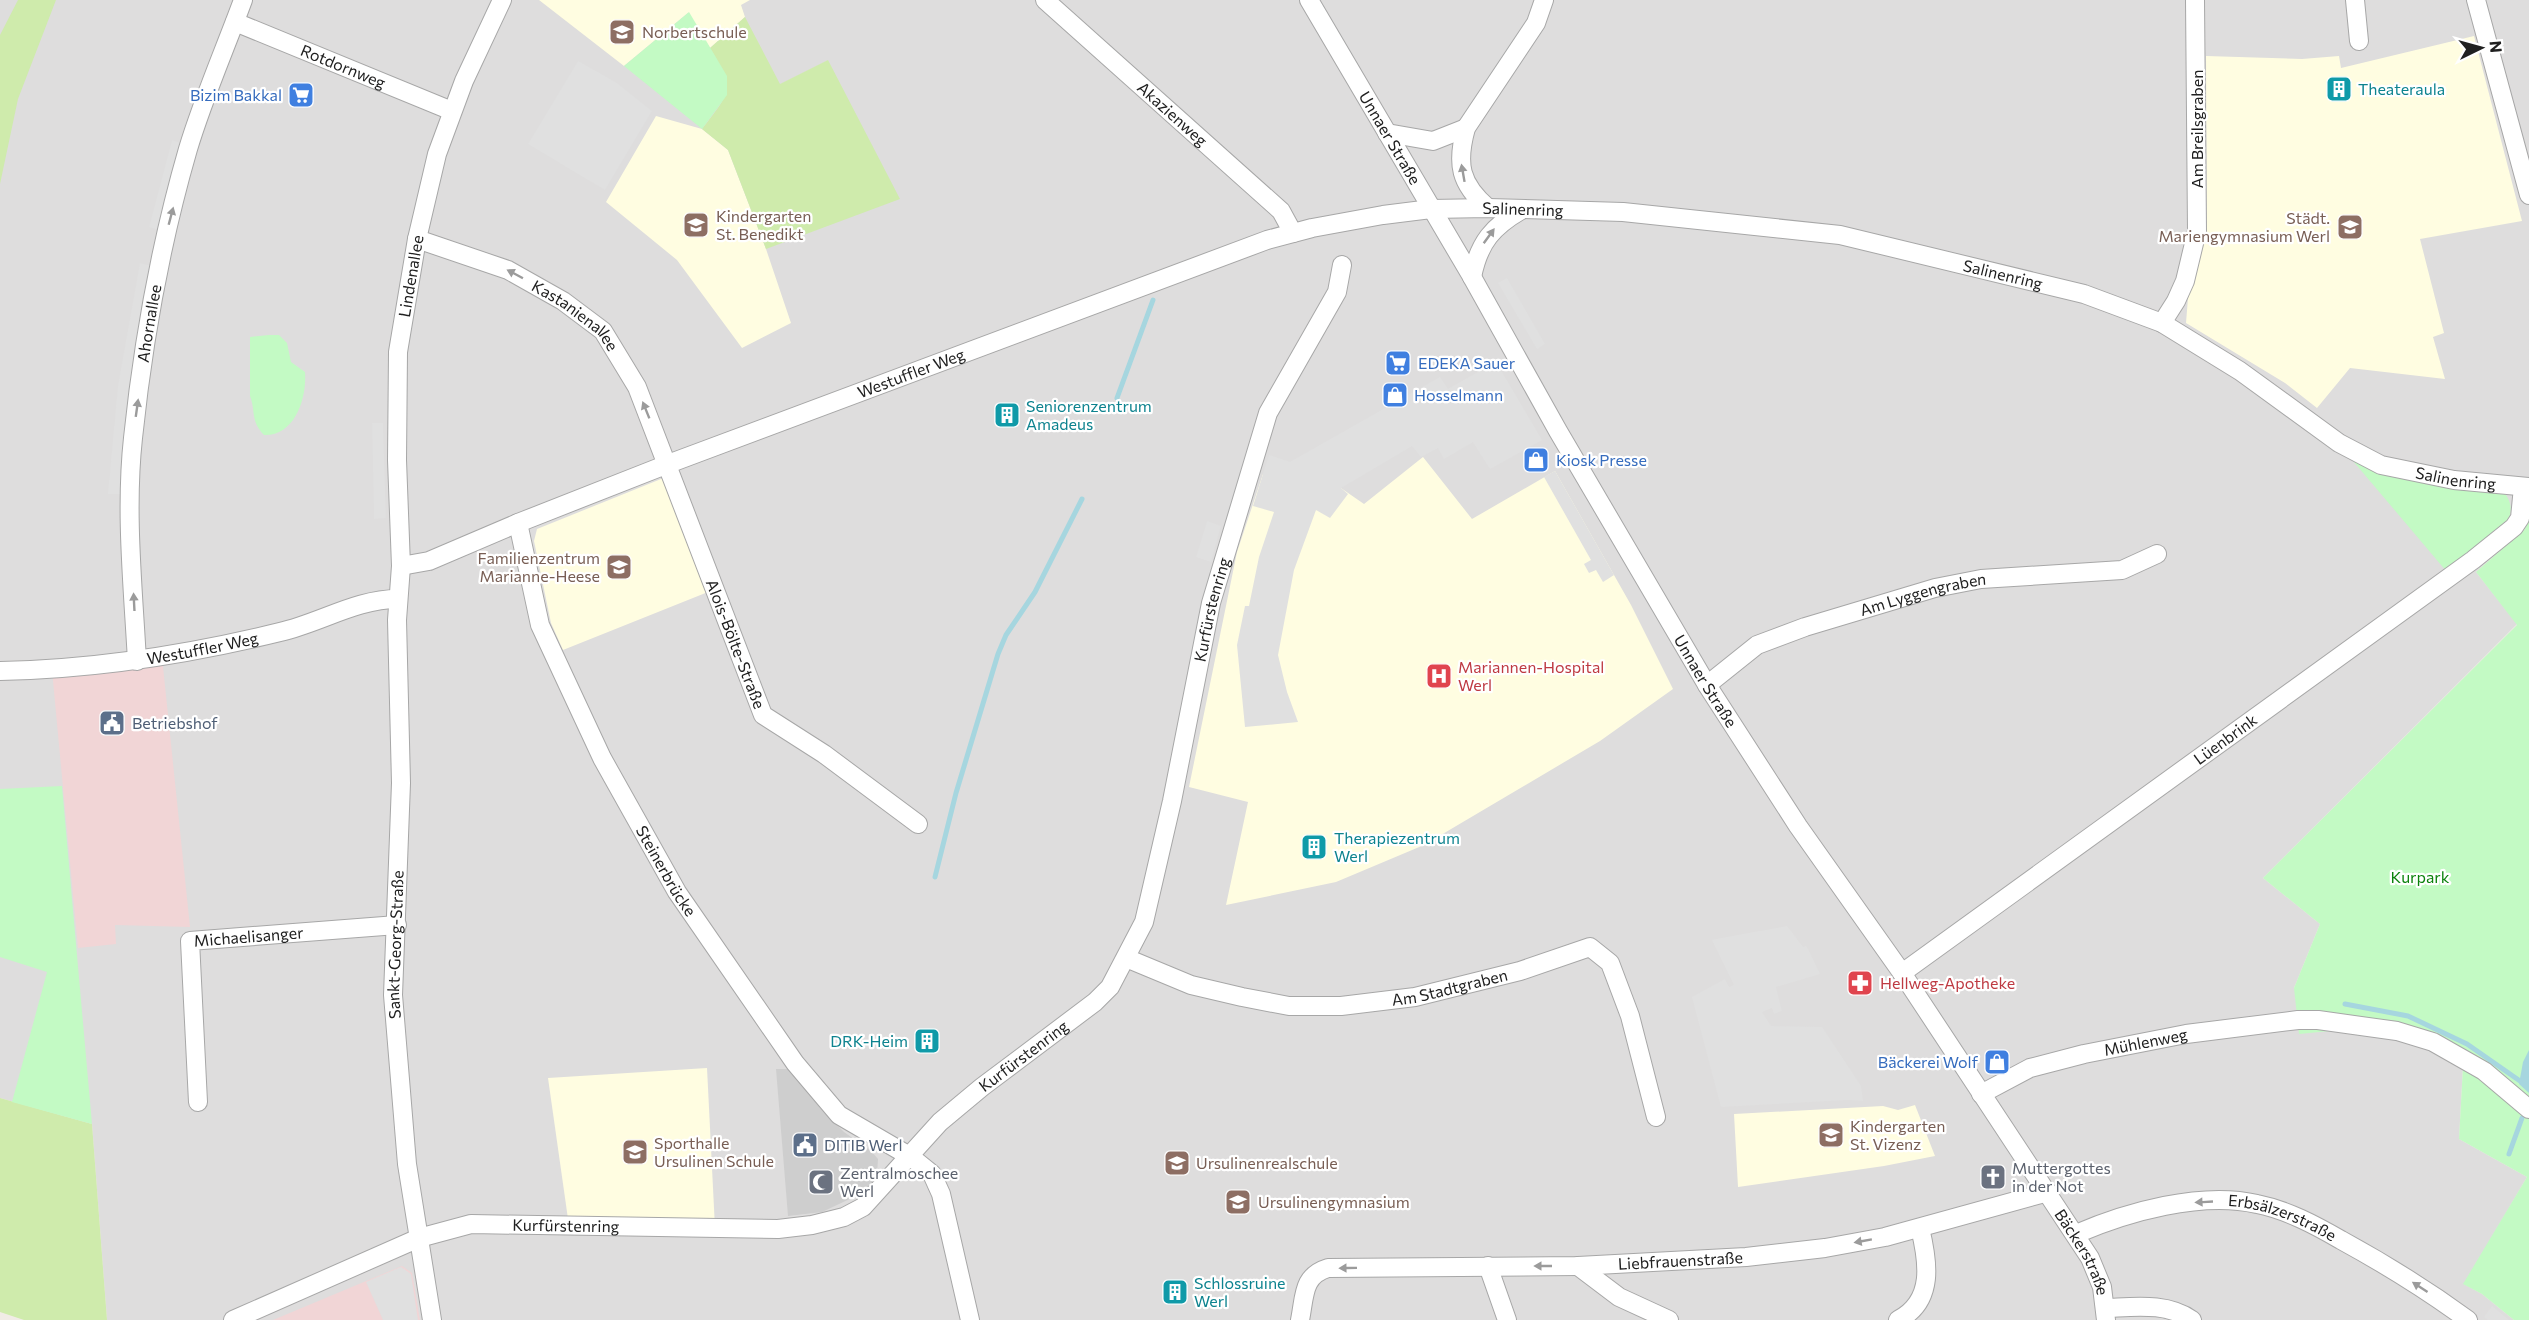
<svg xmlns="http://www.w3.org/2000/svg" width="2529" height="1320" viewBox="0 0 2529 1320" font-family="Commissioner,sans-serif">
<rect width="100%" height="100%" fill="#f1ece6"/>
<polygon fill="#dedddd" points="0,0 2529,0 2529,507 2525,529 2476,572 2517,624 2263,878 2320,924 2294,988 2361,1028 2415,1040 2463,1065 2459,1139 2527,1177 2464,1284 2482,1294 2514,1320 107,1320 92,1124 0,1098 0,671 54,660 0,661"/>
<g fill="#f1d5d6">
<polygon points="162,657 190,927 115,925 116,944 78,948 52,670"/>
<polygon points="402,1266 412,1273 420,1320 273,1320"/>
</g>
<g fill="#fffde1">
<polygon points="539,0 750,0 741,5 745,17 710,48 688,13 624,66"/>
<polygon points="2474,36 2522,221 2420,239 2444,333 2433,337 2445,379 2350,368 2317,408 2285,383 2186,323 2188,298 2207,232 2206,56 2302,59 2339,56 2341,68"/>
<polygon points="656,116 702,129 728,150 766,249 791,323 742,348 677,260 606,202"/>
<polygon points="1423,457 1472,519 1555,471 1631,605 1673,689 1600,741 1424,845 1336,882 1226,905 1248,802 1189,787 1237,552 1263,474 1322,475 1364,504"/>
<polygon points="666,477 708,592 563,650 551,623 534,541 537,529"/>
<polygon points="707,1068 715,1228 569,1226 548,1078"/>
<polygon points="1915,1105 1935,1156 1884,1166 1738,1187 1734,1114 1883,1106 1898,1110"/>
</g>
<polygon fill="#cecece" points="776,1069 794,1069 820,1108 844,1132 871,1151 878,1159 877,1174 870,1186 854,1197 822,1212 788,1216"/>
<g fill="#cfebac">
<polygon points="18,0 56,0 18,99 0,184 0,35"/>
<path d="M745 17 780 84 828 60 900 199 766 249 728 150 702 129C731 91 735 91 710 48Z"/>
<polygon points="0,1098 92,1124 107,1320 24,1320 0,1312"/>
</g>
<g fill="#c3fac4">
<polygon points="689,12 727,76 727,95 702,129 624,66"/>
<path d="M269 335H279L287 343 291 362 305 372C307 398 295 436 264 435 250 420 256 412 250 396V337Z"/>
<path d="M2353 461 2394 476 2503 491C2511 501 2513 509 2508 521L2447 572Z"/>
<polygon points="2529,507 2529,1320 2514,1320 2482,1294 2463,1284 2527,1177 2459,1139 2463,1066 2415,1040 2361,1028 2299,1034 2294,988 2320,924 2263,878 2517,625 2476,572 2525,529"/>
<polygon points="62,786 92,1124 12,1102 47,972 0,957 0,789"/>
</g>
<g fill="#e0e0e0">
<polygon points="578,61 617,83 652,111 605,190 528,144"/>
<polygon points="172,140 183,144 160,230 149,227"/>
<polygon points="140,263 152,266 131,387 120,494 108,494 118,386"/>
<polygon points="1507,278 1545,344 1537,349 1498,283"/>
<polygon points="1496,362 1542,440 1490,469 1473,442 1444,459 1438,448 1421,457 1412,446 1341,488 1348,494 1330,518 1316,510 1294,570 1278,655 1287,692 1298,722 1245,727 1237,645 1245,606 1249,606 1259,557 1274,512 1253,506 1269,455 1290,462 1440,377 1448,389"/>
<polygon points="372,423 383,423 386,518 374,519"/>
<polygon points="1555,471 1614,575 1603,582 1596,570 1589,573 1584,564 1591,560 1544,477"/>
<polygon points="1207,521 1221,526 1211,562 1196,557"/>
<polygon points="1787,926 1803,947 1806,946 1808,949 1820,974 1776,987 1782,1011 1774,1014 1772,1008 1762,1012 1771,1026 1822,1027 1861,1086 1863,1101 1847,1100 1721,1107 1692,997 1725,979 1729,987 1734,985 1712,940"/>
<polygon points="401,1267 411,1274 418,1320 383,1320 366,1282"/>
<polygon points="2492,1306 2509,1320 2488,1320 2484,1317"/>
</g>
<polygon fill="#a6d6df" points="2529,1050 2529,1093 2519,1084 2523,1062"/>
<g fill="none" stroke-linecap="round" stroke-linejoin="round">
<g stroke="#a6d6df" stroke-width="5">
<polyline points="1117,398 1153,300"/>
<polyline points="935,877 956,793 998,654 1006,635 1035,592 1082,499"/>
<polyline points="2345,1004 2408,1016 2467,1044 2520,1081"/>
<polyline points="2509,1154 2522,1118"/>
</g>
<g stroke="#a7a7a7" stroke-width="20">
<g id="minor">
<path id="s1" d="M1045 0 1281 211 1293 233"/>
<path id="s2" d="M1309 0 1472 277 1558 431 1707 685 1798 826 1902 973 2090 1258 2102 1287 2106 1320"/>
<polyline points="2355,0 2359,41"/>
<polyline points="2476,0 2529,195"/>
<path id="s3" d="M235 22 452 111"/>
<polyline points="1387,133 1433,141 1466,128"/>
<path d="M1488 208C1460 184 1456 164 1466 128L1536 23 1544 0"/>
<path id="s4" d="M417 239 508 270 563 301 603 331 637 387 763 715 824 754 918 824"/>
<path d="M1472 277C1479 242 1493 226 1523 209"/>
<polyline points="2162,323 2176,301 2185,281 2197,231 2195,0"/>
<path id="s5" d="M518 523 540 625 602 758 677 892 795 1063 839 1115 911 1157 932 1174 941 1194 970 1320"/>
<path id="s6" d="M401 566 429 561 518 523 668 464 1267 240 1312 228 1383 215 1431 209 1488 208 1623 212 1840 235 2084 294 2162 323 2240 371 2339 443 2381 465 2454 480 2529 487"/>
<path id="s7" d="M137 661C133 587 125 511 133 438 143 342 161 242 188 149 203 99 225 49 243 0"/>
<path id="s8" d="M0 671C97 669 186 655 280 632 320 623 356 599 398 599"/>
<path id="s9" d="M1707 685 1757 645 1805 627 1935 588 1981 579 2122 570 2157 554"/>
<path id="s10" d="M1126 958 1191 985 1242 997 1289 1006H1341L1415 997 1520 971 1590 947 1610 963 1630 1016 1656 1117"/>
<path id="s11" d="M1902 973 2473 560 2514 527 2520 518 2523 487"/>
<path id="s12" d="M1981 1094 2030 1068 2084 1054 2186 1034 2298 1020H2318L2397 1031 2433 1042 2484 1071 2529 1109"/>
<path id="s13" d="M198 1102 190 941 397 925"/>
<path id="s14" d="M2076 1234C2127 1212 2201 1191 2257 1204 2287 1210 2315 1225 2341 1240 2385 1264 2427 1290 2468 1320"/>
<polyline points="1488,1266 1507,1320"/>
<polyline points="1578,1266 1619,1297 1669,1320"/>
<path d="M2105 1308C2134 1307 2167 1302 2192 1320"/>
<path id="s15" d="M233 1320 419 1238 471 1224 778 1229 812 1225 844 1217 863 1207 940 1122 982 1087 1095 1002 1110 987 1144 922 1172 801 1211 603 1268 413 1337 292 1342 265"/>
<path id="s16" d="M432 1320 407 1164 393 995 401 783 397 620 401 566 397 460 398 352 417 239 437 154 464 81 502 0"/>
<path id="s17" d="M1300 1320C1305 1296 1302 1276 1328 1268L1578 1266 1746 1257 1825 1248 1885 1237 2048 1192"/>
<path d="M1898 1320C1935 1301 1928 1261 1920 1228"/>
</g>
</g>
<use href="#minor" stroke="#fff" stroke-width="18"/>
</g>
<defs><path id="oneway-solid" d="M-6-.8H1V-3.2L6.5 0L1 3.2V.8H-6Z" transform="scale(1.5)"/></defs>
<g fill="#9b9b9b">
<use href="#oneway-solid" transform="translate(1463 173) rotate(-100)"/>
<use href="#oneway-solid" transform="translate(171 216) rotate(-75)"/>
<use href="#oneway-solid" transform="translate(1489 236) rotate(-54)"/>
<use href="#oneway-solid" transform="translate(515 274) rotate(-152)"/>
<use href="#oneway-solid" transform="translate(137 408) rotate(-82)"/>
<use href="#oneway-solid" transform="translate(646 410) rotate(-112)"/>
<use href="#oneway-solid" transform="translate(134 602) rotate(-93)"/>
<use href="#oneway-solid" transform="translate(2204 1202) rotate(177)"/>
<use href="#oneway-solid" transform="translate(1863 1241) rotate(170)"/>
<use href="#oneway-solid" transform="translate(1543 1266) rotate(-180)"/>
<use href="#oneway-solid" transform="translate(1348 1268) rotate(179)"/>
<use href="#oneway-solid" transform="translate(2420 1287) rotate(-147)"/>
</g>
<defs>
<g id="school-square" transform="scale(1.35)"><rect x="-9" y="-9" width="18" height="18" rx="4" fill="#8d6e63" stroke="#fff"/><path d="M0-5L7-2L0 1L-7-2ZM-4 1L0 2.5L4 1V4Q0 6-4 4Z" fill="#fff"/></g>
<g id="building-square" transform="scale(1.35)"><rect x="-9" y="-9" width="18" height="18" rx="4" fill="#0f9aa8" stroke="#fff"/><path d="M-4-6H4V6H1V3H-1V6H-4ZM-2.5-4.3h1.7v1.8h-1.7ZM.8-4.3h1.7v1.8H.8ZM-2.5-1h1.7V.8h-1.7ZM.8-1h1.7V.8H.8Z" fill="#fff"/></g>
<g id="supermarket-square" transform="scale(1.35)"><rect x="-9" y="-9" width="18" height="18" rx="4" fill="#3f7fe0" stroke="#fff"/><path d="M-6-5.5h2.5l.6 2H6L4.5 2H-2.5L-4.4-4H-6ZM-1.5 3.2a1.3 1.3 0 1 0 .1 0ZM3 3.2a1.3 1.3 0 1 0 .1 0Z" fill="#fff"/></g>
<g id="shop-square" transform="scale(1.35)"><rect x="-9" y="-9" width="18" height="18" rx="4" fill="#3f7fe0" stroke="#fff"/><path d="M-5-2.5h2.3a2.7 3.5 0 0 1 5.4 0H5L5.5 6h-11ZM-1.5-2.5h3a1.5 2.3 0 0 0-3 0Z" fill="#fff"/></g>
<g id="hospital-square" transform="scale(1.35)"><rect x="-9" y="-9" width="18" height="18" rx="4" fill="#e0444e" stroke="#fff"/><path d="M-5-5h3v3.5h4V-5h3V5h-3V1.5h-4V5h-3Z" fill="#fff"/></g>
<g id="civic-square" transform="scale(1.35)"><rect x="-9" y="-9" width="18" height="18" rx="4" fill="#5c6f8a" stroke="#fff"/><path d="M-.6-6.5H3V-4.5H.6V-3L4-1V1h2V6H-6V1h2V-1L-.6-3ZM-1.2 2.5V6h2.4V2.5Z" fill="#fff"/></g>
<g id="pharmacy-square" transform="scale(1.35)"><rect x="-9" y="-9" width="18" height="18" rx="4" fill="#e0444e" stroke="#fff"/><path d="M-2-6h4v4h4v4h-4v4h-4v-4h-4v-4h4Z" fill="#fff"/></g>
<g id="church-square" transform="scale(1.35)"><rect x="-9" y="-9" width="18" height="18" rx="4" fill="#6b7280" stroke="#fff"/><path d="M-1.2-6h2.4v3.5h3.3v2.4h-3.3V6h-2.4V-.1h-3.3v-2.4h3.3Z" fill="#fff"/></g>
<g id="mosque-square" transform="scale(1.35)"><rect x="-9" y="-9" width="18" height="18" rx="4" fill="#6b7280" stroke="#fff"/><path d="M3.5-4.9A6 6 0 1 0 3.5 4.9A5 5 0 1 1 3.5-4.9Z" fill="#fff"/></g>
</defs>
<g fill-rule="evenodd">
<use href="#school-square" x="622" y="32"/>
<use href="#building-square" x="2339" y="89"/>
<use href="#supermarket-square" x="301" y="95"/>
<use href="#school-square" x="696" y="225"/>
<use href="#school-square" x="2350" y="227"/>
<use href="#supermarket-square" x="1398" y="363"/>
<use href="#shop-square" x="1395" y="395"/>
<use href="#building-square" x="1007" y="415"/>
<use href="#shop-square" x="1536" y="460"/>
<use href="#school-square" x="619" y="567"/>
<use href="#hospital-square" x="1439" y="676"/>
<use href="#civic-square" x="112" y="723"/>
<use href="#building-square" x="1314" y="847"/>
<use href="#pharmacy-square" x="1860" y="983"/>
<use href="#building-square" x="927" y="1041"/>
<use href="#shop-square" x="1997" y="1062"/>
<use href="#school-square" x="1831" y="1135"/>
<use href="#civic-square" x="805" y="1145"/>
<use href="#school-square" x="635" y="1152"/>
<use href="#school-square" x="1177" y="1163"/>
<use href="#church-square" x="1993" y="1177"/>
<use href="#mosque-square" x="821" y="1182"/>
<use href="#school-square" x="1238" y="1202"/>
<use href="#building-square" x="1175" y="1292"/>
</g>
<g text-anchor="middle" stroke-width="4.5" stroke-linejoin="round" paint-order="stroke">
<g font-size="16" fill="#785e54" stroke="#fff" text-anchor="start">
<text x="642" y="38">Norbertschule</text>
<text x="716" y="222">Kindergarten<tspan x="716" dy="18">St. Benedikt</tspan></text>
<text x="2330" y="224" text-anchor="end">Städt.<tspan x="2330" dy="18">Mariengymnasium Werl</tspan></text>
<text x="600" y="564" text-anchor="end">Familienzentrum<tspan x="600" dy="18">Marianne-Heese</tspan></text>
<text x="1850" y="1132">Kindergarten<tspan x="1850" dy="18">St. Vizenz</tspan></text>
<text x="654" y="1149">Sporthalle<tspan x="654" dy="18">Ursulinen Schule</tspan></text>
<text x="1196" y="1169">Ursulinenrealschule</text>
<text x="1258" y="1208">Ursulinengymnasium</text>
</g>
<g font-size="16" fill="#202020" stroke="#fff">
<text dy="6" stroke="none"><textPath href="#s3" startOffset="117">Rotdornweg</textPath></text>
<text dy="6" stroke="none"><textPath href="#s1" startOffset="171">Akazienweg</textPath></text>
<text transform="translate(2197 129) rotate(-90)" y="6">Am Breilsgraben</text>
<text dy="6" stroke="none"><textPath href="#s2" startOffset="160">Unnaer Straße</textPath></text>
<text dy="6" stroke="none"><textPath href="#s6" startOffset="1185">Salinenring</textPath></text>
<text dy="6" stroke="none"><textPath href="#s6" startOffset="1671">Salinenring</textPath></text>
<text dy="6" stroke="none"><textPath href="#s16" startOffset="1048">Lindenallee</textPath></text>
<text dy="6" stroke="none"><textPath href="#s4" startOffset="178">Kastanienallee</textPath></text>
<text dy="6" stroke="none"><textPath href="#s7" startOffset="339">Ahornallee</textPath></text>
<text dy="6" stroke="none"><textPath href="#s6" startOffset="546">Westuffler Weg</textPath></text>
<text dy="6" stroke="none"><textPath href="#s6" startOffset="2175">Salinenring</textPath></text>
<text dy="6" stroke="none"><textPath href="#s9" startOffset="238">Am Lyggengraben</textPath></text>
<text dy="6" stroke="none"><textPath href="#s15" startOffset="1378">Kurfürstenring</textPath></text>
<text dy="6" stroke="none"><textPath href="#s4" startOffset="550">Alois-Bölte-Straße</textPath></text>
<text dy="6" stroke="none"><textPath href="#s8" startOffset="204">Westuffler Weg</textPath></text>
<text dy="6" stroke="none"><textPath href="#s2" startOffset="788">Unnaer Straße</textPath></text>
<text dy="6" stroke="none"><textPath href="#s11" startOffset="399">Lüenbrink</textPath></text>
<text dy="6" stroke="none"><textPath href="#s5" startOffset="381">Steinerbrücke</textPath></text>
<text dy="6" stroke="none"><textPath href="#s13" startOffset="220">Michaelisanger</textPath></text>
<text dy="6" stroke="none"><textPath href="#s16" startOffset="378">Sankt-Georg-Straße</textPath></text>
<text dy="6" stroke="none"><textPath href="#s10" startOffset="333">Am Stadtgraben</textPath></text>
<text dy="6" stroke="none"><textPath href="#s12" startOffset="174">Mühlenweg</textPath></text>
<text dy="6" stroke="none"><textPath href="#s15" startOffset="874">Kurfürstenring</textPath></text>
<text dy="6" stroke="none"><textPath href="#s14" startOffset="214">Erbsälzerstraße</textPath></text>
<text dy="6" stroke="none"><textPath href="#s15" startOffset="352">Kurfürstenring</textPath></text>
<text dy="6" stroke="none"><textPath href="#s2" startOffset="1473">Bäckerstraße</textPath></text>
<text dy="6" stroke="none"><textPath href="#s17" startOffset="416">Liebfrauenstraße</textPath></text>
</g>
<g font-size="16" fill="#0d838f" stroke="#fff" text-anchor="start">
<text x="2358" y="95">Theateraula</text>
<text x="1026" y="412">Seniorenzentrum<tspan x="1026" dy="18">Amadeus</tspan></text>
<text x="1334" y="844">Therapiezentrum<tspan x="1334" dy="18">Werl</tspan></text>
<text x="908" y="1047" text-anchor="end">DRK-Heim</text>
<text x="1194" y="1289">Schlossruine<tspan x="1194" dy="18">Werl</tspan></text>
</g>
<g font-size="16" fill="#366cbe" stroke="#fff" text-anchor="start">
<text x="282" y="101" text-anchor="end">Bizim Bakkal</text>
<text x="1418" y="369">EDEKA Sauer</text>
<text x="1414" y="401">Hosselmann</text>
<text x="1556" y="466">Kiosk Presse</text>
<text x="1978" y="1068" text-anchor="end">Bäckerei Wolf</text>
</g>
<g font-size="16" fill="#be3a42" stroke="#fff" text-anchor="start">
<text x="1458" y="673">Mariannen-Hospital<tspan x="1458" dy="18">Werl</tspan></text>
<text x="1880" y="989">Hellweg-Apotheke</text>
</g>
<g font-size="16" fill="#4e5e75" stroke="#fff" text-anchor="start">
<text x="132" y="729">Betriebshof</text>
<text x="824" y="1151">DITIB Werl</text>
</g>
<g font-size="16" fill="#0a820b" stroke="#fff">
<text x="2420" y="883">Kurpark</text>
</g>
<g font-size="16" fill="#5b616d" stroke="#fff" text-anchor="start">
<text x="2012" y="1174">Muttergottes<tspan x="2012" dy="18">in der Not</tspan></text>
<text x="840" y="1179">Zentralmoschee<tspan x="840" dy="18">Werl</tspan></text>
</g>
</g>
<g transform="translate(2481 48) rotate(85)" stroke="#ffffff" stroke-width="4.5" paint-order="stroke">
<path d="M0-4.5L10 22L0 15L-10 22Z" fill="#202020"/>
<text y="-9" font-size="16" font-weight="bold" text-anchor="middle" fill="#202020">N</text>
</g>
</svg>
